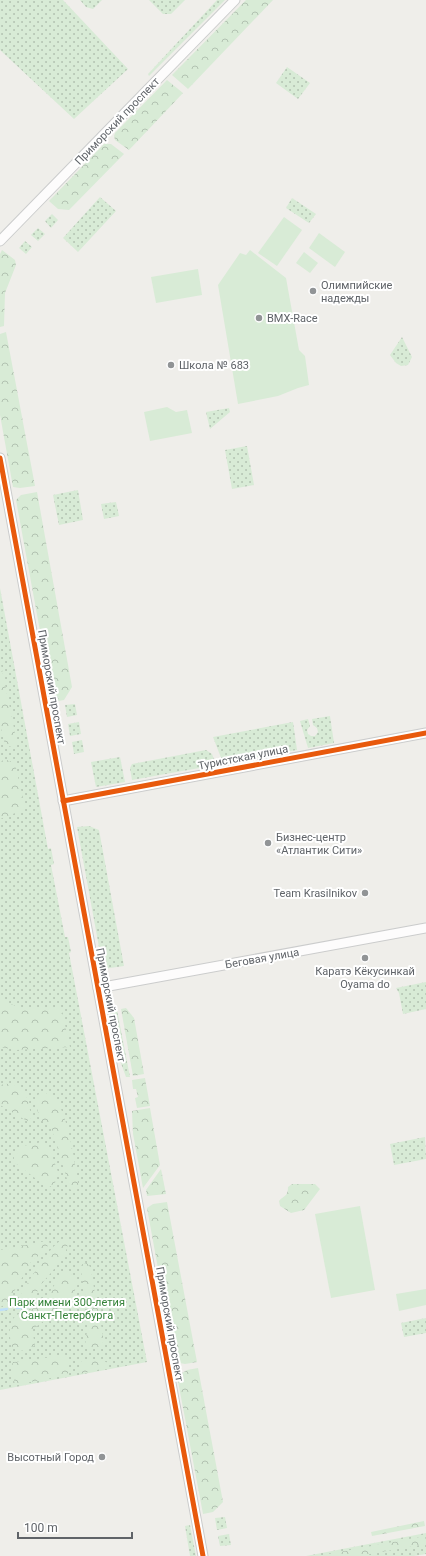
<svg xmlns="http://www.w3.org/2000/svg" width="426" height="1556" viewBox="0 0 426 1556" font-family="Roboto,sans-serif">
<defs>
<pattern id="grass-dots" width="8" height="8" patternUnits="userSpaceOnUse"><rect width="8" height="8" fill="#d8ebd6"/><path d="M2 2h.1M6 6h.1" fill="none" stroke="#b2c2b1" stroke-width="1.8" stroke-linecap="round"/></pattern>
<pattern id="forest-crowns" width="20" height="18" patternUnits="userSpaceOnUse"><rect width="20" height="18" fill="#d8ebd6"/><path d="M2 6a3 3 0 1 1 6 0M12 15a3 3 0 1 1 6 0" fill="none" stroke="#b2c2b1"/></pattern>
</defs>
<rect width="100%" height="100%" fill="#efeeea"/>
<g fill="url(#grass-dots)">
<polygon points="0,0 63,0 128,69 74,119 0,50"/>
<polygon points="80,0 102,0 93,9 86,7"/>
<polygon points="149,0 185,0 171,14 163,14"/>
<polygon points="217,0 225,0 149,76 148,74"/>
<polygon points="287,67 310,83 298,99 276,83"/>
<polygon points="100,197 116,211 78,252 63,238"/>
<polygon points="292,198 316,214 309,223 286,208"/>
<polygon points="52,214 58,220 51,228 45,221"/>
<polygon points="38,228 45,234 38,241 31,235"/>
<polygon points="25,241 32,247 26,254 19,248"/>
<polygon points="402,337 412,357 408,365 401,366 396,363 390,355"/>
<polygon points="229,408 230,412 210,429 206,412"/>
<polygon points="247,446 254,485 232,489 225,450"/>
<polygon points="78,490 83,520 59,525 53,495"/>
<polygon points="116,502 119,516 104,519 101,504"/>
<polygon points="0,588 48,849 51,848 54,864 51,865 65,937 68,937 71,952 69,953 147,1362 0,1390"/>
<polygon points="75,704 77,715 67,717 65,705"/>
<polygon points="330,716 334,743 308,748 300,721 308,719 310,726 307,730 308,734 311,736 315,736 318,732 317,728 313,725 312,719"/>
<polygon points="79,722 81,734 70,736 68,724"/>
<polygon points="293,722 297,750 223,763 213,737"/>
<polygon points="82,740 84,752 74,754 72,742"/>
<polygon points="206,750 212,754 216,765 132,780 130,768 132,764"/>
<polygon points="120,757 125,782 96,787 91,762"/>
<polygon points="89,826 99,830 124,966 103,969 77,827"/>
<polygon points="426,982 426,1009 403,1014 399,993 396,988"/>
<polygon points="117,1010 130,1077 126,1077 118,1055 110,1011"/>
<polygon points="425,1137 426,1159 394,1165 390,1144"/>
<polygon points="426,1318 426,1333 404,1337 401,1323"/>
<polygon points="225,1517 227,1528 217,1530 215,1518"/>
<polygon points="190,1525 196,1556 190,1556 185,1526"/>
<polygon points="426,1533 426,1554 414,1556 306,1556"/>
<polygon points="229,1534 231,1545 220,1546 218,1536"/>
</g>
<g fill="url(#forest-crowns)">
<polygon points="246,0 273,0 188,89 172,75"/>
<polygon points="167,80 183,93 129,150 115,140 114,136 115,133"/>
<polygon points="104,144 111,144 124,154 69,210 58,209 49,201"/>
<polygon points="2,250 15,260 16,265 5,293 4,326 0,327 0,254"/>
<polygon points="6,332 35,486 20,488 13,487 0,415 0,334"/>
<polygon points="37,492 72,687 64,700 53,702 16,500 21,495"/>
<polygon points="0,660 17,743 12,747 5,745 0,724"/>
<polygon points="7,760 15,764 25,807 23,810 0,819 0,761"/>
<polygon points="0,999 20,1008 61,1007 70,1047 16,1050 0,1047"/>
<polygon points="126,1008 134,1018 144,1074 133,1076 121,1009"/>
<polygon points="145,1078 150,1106 137,1108 135,1098 138,1097 136,1089 133,1089 132,1080"/>
<polygon points="12,1083 26,1094 32,1118 27,1121 0,1105 0,1085"/>
<path d="M43 1092C49 1094 53 1095 56 1100 69 1118 75 1165 79 1188L73 1192 70 1189 52 1130 39 1118 36 1102 37 1095Z"/>
<polygon points="150,1108 160,1165 143,1188 133,1134 132,1111"/>
<polygon points="42,1142 48,1145 58,1172 55,1183 48,1188 14,1162 14,1157 23,1146"/>
<polygon points="161,1169 166,1194 147,1196 146,1190"/>
<path d="M292 1184H315L320 1189 304 1210 291 1213 280 1206 279 1201C284 1195 288 1197 288 1187Z"/>
<polygon points="167,1202 197,1362 185,1364 175,1362 147,1208 153,1204"/>
<path d="M66 1237C75 1250 47 1276 40 1286 36 1292 36 1300 30 1305L18 1304 19 1297C30 1280 49 1245 66 1237Z"/>
<polygon points="46,1241 50,1243 43,1252 31,1262 7,1304 0,1307 0,1250"/>
<path d="M87 1263 90 1267 104 1341C99 1349 94 1349 86 1349L85 1346 89 1317 80 1265Z"/>
<path d="M67 1271 74 1277 76 1286 73 1299 59 1317 45 1320 32 1330 35 1345 28 1350 18 1351 11 1346C10 1337 8 1327 13 1319 18 1311 30 1312 37 1306 50 1297 53 1282 67 1271Z"/>
<polygon points="61,1356 68,1360 68,1373 66,1375 15,1385 11,1367 13,1362"/>
<polygon points="89,1359 111,1363 106,1368 80,1374 80,1362 84,1360"/>
<polygon points="198,1368 223,1502 213,1512 203,1514 177,1376 187,1370"/>
<polygon points="424,1521 425,1526 372,1536 371,1532"/>
<polygon points="425,1536 426,1544 359,1556 318,1556"/>
</g>
<g fill="#d8ebd6">
<polygon points="284,217 302,230 277,266 258,253"/>
<polygon points="319,233 345,252 335,267 309,248"/>
<polygon points="250,250 286,278 299,350 305,356 309,385 298,388 278,396 238,404 218,285 240,253 246,255"/>
<polygon points="304,252 318,263 310,273 296,263"/>
<polygon points="198,269 202,295 156,303 151,277"/>
<polygon points="167,407 176,412 187,410 192,433 150,441 144,412"/>
<polygon points="360,1206 375,1290 331,1298 315,1214"/>
<polygon points="426,1289 426,1305 399,1311 396,1294"/>
</g>
<g fill="none" stroke-linecap="round" stroke-linejoin="round">
<g stroke="#bfe0f9" stroke-width="2.5">
<polyline points="17,1308 35,1306"/>
<polyline points="0,1310 7,1309"/>
</g>
<g stroke="#cbcccc" stroke-width="11">
<g id="minor">
<polyline points="0,241 235,0"/>
<polyline points="0,458 203,1556"/>
<polyline points="63,801 426,733"/>
<polyline points="98,988 426,928"/>
</g>
</g>
<use href="#minor" stroke="#fdfcfc" stroke-width="9"/>
<g stroke="#fff" stroke-width="8">
<g id="cycleway">
<polyline points="0,458 203,1556"/>
<polyline points="63,801 426,733"/>
</g>
</g>
<use href="#cycleway" stroke="#e8590c" stroke-width="5"/>
</g>
<g fill="#919496" stroke="#fff" stroke-width="1.5">
<circle cx="313" cy="291" r="4"/>
<circle cx="259" cy="318" r="4"/>
<circle cx="171" cy="365" r="4"/>
<circle cx="268" cy="843" r="4"/>
<circle cx="365" cy="893" r="4"/>
<circle cx="365" cy="958" r="4"/>
<circle cx="102" cy="1457" r="4"/>
</g>
<g text-anchor="middle" stroke-width="4" stroke-linejoin="round" paint-order="stroke">
<g font-size="11" fill="#5f6368" stroke="#fff">
<text transform="translate(117 121) rotate(-46)" y="4">Приморский проспект</text>
<text transform="translate(52 687) rotate(80)" y="4">Приморский проспект</text>
<text transform="translate(243 757) rotate(-11)" y="4">Туристская улица</text>
<text transform="translate(262 958) rotate(-10)" y="4">Беговая улица</text>
<text transform="translate(111 1005) rotate(79)" y="4">Приморский проспект</text>
<text transform="translate(170 1324) rotate(80)" y="4">Приморский проспект</text>
</g>
<g font-size="11" fill="#5f6368" stroke="#fff" text-anchor="start">
<text x="321" y="289">Олимпийские<tspan x="321" dy="13">надежды</tspan></text>
<text x="267" y="322">BMX-Race</text>
<text x="179" y="369">Школа № 683</text>
<text x="276" y="841">Бизнес-центр<tspan x="276" dy="13">«Атлантик Сити»</tspan></text>
<text x="357" y="897" text-anchor="end">Team Krasilnikov</text>
<text x="365" y="975" text-anchor="middle">Каратэ Кёкусинкай<tspan x="365" dy="13">Oyama do</tspan></text>
<text x="94" y="1461" text-anchor="end">Высотный Город</text>
</g>
<g font-size="11" fill="#348238" stroke="#fff">
<text x="67" y="1306">Парк имени 300-летия<tspan x="67" dy="13">Санкт-Петербурга</tspan></text>
</g>
</g>
<path d="M18 1532v6h114v-6" fill="none" stroke="#5f6368" stroke-width="2"/>
<text x="24" y="1532" font-size="12" fill="#5f6368" stroke="#ffffff" stroke-width="3" paint-order="stroke">100 m</text>
</svg>
